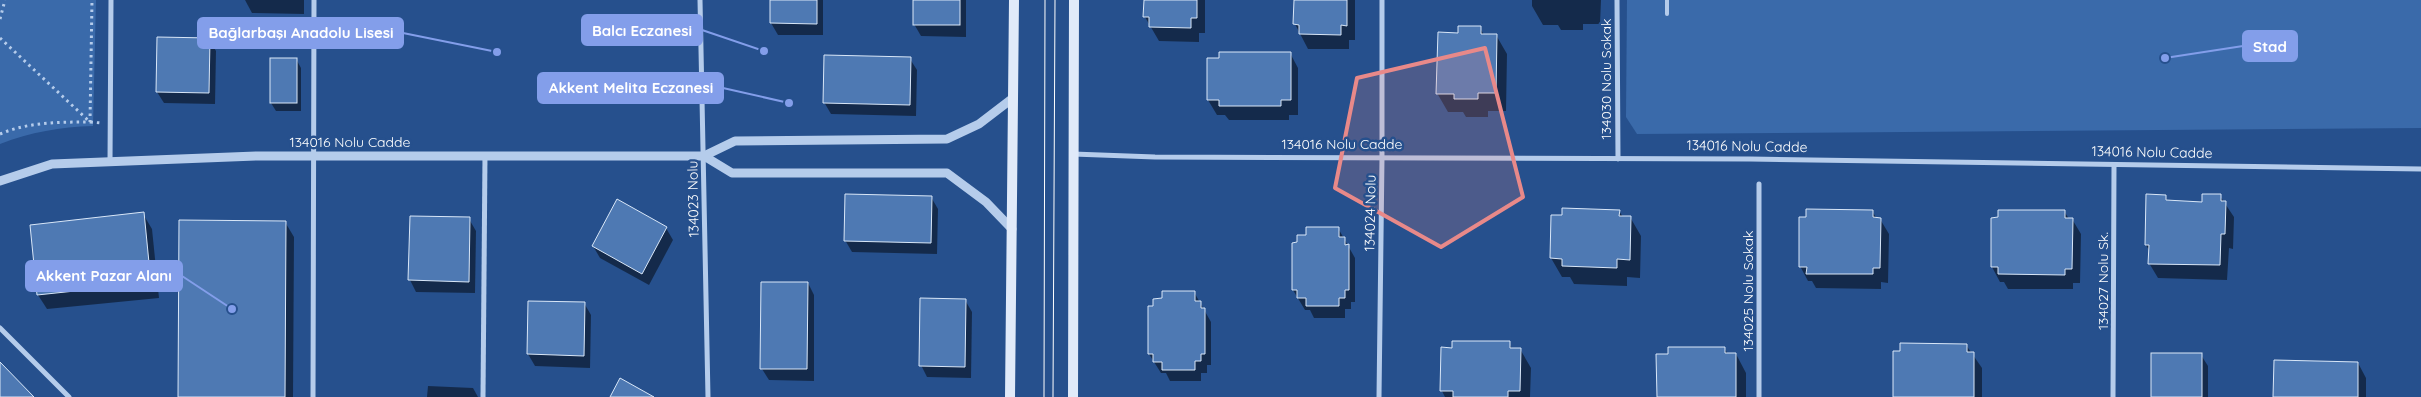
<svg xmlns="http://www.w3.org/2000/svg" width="2421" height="397" viewBox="0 0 2421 397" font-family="Quicksand,sans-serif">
<rect width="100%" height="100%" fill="#26508d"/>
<g fill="#3a6aaa">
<path d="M0 0H96L93 126C60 127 31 132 0 144Z"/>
<polygon points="1627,0 2421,0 2421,128 1637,134 1626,117"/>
</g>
<g fill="#0007">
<polygon points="245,0 304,0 304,14 252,13"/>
<polygon points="771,0 823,0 823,35 778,35 771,23"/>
<polygon points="914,0 966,0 966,37 921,36 914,24"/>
<polygon points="1145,0 1205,0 1205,33 1199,33 1199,42 1159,41 1145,17"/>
<polygon points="1295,0 1355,0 1355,40 1349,40 1349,49 1308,49 1295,24"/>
<polygon points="1532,0 1601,0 1600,24 1583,24 1583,30 1561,30 1558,25 1543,25 1532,6"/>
<polygon points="1480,28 1484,35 1496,35 1507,54 1506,111 1488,111 1488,117 1466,117 1463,112 1448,112 1437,93"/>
<polygon points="209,39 216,51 215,104 164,103 157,92"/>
<polygon points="1290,53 1298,68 1298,115 1289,115 1289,120 1229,120 1225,115 1217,115 1208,100"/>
<polygon points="296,59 301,68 301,111 276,111 271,103"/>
<polygon points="910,59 917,70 916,116 831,114 824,102"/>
<polygon points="2165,196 2168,202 2203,203 2220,196 2234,217 2233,249 2229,248 2227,280 2158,278 2149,263 2150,252 2146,245"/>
<polygon points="931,197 938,209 937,254 852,252 845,240"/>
<polygon points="1619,211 1623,217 1630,217 1641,236 1640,278 1627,277 1627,286 1574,284 1570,277 1562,277 1551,258"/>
<polygon points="1872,211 1877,219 1880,219 1889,234 1888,283 1881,282 1881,289 1816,288 1812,281 1808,281 1800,266"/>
<polygon points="2064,211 2069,219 2072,219 2081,234 2080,283 2073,283 2073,289 2008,289 2004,282 2000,282 1992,267"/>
<polygon points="143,214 152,229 159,298 47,309 38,295"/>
<polygon points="469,219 476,231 475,293 416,292 410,280"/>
<polygon points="285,222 294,237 293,397 179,397"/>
<polygon points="666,228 673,240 649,285 600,258 593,246"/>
<polygon points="1338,228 1355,258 1355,302 1351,302 1351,309 1345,309 1345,318 1314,318 1310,310 1305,310 1293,290 1293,244 1298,244 1307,236"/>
<polygon points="808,283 814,295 814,381 769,380 762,369"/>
<polygon points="1194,292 1211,322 1211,365 1207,365 1207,373 1201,373 1201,381 1170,381 1166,373 1161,373 1149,354"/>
<polygon points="965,300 972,312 971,378 927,377 921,365"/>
<polygon points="529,302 584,303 591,315 590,368 535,366 528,354"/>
<polygon points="1509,343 1512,349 1520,349 1531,368 1530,397 1445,397 1442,391 1454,349"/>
<polygon points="1966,345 1982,368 1982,397 1894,397"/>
<polygon points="1724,348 1728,354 1736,354 1746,373 1746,397 1658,397"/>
<polygon points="2201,355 2208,366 2208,397 2151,397"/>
<polygon points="2358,363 2366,378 2366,397 2274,397"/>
<polygon points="428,386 473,388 478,397 427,397"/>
</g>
<g fill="#4e79b3" stroke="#d9e7f8">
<polygon points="770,0 817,0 817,24 770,23"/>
<rect x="913" y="0" width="47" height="25"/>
<polygon points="1144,0 1197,0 1197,18 1191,18 1191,28 1149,27 1149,17 1143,17"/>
<polygon points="1294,0 1347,0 1347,26 1341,25 1341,35 1299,34 1299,25 1293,24"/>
<polygon points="1458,26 1481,26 1481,34 1497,34 1496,93 1478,93 1478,99 1454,99 1454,94 1436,94 1438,32 1458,33"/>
<polygon points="157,37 210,38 209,93 156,92"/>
<polygon points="1219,52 1291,52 1291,100 1281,100 1281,106 1219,106 1219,100 1207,100 1207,58 1219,58"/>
<polygon points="824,55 911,57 910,105 823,103"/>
<rect x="270" y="58" width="27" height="45"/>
<polygon points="845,194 932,196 931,243 844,241"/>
<polygon points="2146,194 2166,195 2166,200 2202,202 2202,194 2221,194 2221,201 2226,201 2225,234 2221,234 2220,265 2148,264 2149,245 2145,245"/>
<polygon points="617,199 667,227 642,274 592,246"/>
<polygon points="1562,208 1620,210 1619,216 1631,216 1630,260 1617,259 1617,268 1562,266 1562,259 1550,258 1551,215 1562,215"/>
<polygon points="1806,209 1873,210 1873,217 1881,218 1880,268 1873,268 1873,274 1806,274 1807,267 1799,267 1799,217 1806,217"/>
<polygon points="1998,210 2065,210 2065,218 2073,218 2072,269 2065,269 2065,275 1998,274 1998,267 1991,267 1991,218 1998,217"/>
<polygon points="144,212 151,283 37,295 30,225"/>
<polygon points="410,216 470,217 469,282 408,280"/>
<polygon points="179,220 286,221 285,397 178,397"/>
<polygon points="1306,227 1339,227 1339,237 1345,237 1345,245 1349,244 1349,290 1345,290 1345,298 1339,298 1339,306 1306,306 1306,298 1297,298 1297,290 1292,290 1292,243 1297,242 1297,235 1306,235"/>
<polygon points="761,282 808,282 807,369 760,369"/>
<polygon points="1162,291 1195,291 1195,301 1201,301 1201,308 1205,308 1205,354 1201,354 1201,361 1195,361 1195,370 1162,370 1162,362 1153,362 1153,354 1148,354 1148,306 1153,306 1153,299 1162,298"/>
<polygon points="920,298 966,299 965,367 919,366"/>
<polygon points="528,301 585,302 584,356 527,354"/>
<polygon points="1452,341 1510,341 1510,348 1521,348 1520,391 1508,391 1508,397 1453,397 1453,391 1440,391 1441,347 1452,348"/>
<polygon points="1900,343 1967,344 1967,352 1974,352 1974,397 1893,397 1893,351 1900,351"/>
<polygon points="1668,347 1725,347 1725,353 1736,353 1736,397 1657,397 1656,354 1668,354"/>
<rect x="2151" y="353" width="51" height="44"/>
<polygon points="2274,360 2358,362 2358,397 2273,397"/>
<polygon points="0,362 34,397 0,397"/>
<polygon points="620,378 654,397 610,397"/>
</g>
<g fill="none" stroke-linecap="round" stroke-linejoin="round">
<g stroke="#b5cceb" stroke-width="3" stroke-dasharray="2.5 4" stroke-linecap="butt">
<polyline points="0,19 5,0"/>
<polyline points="0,38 90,122 101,123"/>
<path d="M0 134C28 122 60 122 90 122L92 0"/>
</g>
<polyline stroke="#b5cceb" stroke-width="4" points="1667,0 1667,14"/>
<g stroke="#b5cceb" stroke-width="5">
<polyline points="700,0 708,397"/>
<polyline points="1617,0 1618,159"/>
<polyline points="1073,154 1155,157 1750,159 2421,169"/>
<polyline points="110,162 111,0"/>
<polyline points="0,328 69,397"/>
<polyline points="313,397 314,0"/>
<polyline points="483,397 485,155"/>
<polyline points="1379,397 1382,158 1382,0"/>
<polyline points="1759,397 1759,184"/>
<polyline points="2113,397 2114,166"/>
</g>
<g stroke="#b5cceb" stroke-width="9">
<polyline points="704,156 732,173 947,173 986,202 1012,229"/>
<polyline points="0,181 52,164 256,156 704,156 735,141 947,139 979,124 1013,98"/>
</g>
<g stroke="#e0eaf9" stroke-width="10">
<polyline points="1010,397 1014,0"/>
<polyline points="1073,397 1074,0"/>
</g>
<g stroke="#fff" stroke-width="1">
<polyline points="1044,397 1045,0"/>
<polyline points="1053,397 1055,0"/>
</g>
</g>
<path fill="#e88989" fill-opacity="0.2" stroke="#e88989" stroke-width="4" stroke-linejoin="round" d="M1485 48 1523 197 1441 247 1335 188 1357 78Z"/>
<g text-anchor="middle" stroke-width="5" stroke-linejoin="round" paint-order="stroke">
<g font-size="14" fill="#fff" stroke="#26508d">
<text transform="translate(1606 79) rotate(-90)" y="5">134030 Nolu Sokak</text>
<text x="350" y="147">134016 Nolu Cadde</text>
<text x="1342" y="149">134016 Nolu Cadde</text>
<text transform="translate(1747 146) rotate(1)" y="5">134016 Nolu Cadde</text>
<text transform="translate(2152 152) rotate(1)" y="5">134016 Nolu Cadde</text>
<text transform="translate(693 199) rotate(-91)" y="5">134023 Nolu</text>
<text transform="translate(1370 213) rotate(-89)" y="5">134024 Nolu</text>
<text transform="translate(2103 281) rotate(-90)" y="5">134027 Nolu Sk.</text>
<text transform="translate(1748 291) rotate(-90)" y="5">134025 Nolu Sokak</text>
</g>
</g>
<path fill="none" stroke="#839eea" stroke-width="2" d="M764 51L702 30M497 52L403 33M2165 58L2243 46M789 103L723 88M232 309L182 276"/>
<g fill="#839eea" stroke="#26508d" stroke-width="2">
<circle cx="764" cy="51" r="5"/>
<circle cx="497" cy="52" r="5"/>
<circle cx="2165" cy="58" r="5"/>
<circle cx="789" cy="103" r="5"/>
<circle cx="232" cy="309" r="5"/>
</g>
<g fill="#839eea" stroke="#839eea" stroke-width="2">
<rect x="582" y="15" width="120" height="30" rx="5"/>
<rect x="198" y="18" width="205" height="30" rx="5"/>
<rect x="2243" y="31" width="54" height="30" rx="5"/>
<rect x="538" y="73" width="185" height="30" rx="5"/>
<rect x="26" y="261" width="156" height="30" rx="5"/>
</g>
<g font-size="15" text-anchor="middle" font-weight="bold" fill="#fff">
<text x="642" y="36">Balcı Eczanesi</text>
<text x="301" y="38">Bağlarbaşı Anadolu Lisesi</text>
<text x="2270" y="52">Stad</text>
<text x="631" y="93">Akkent Melita Eczanesi</text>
<text x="104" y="281">Akkent Pazar Alanı</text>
</g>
</svg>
